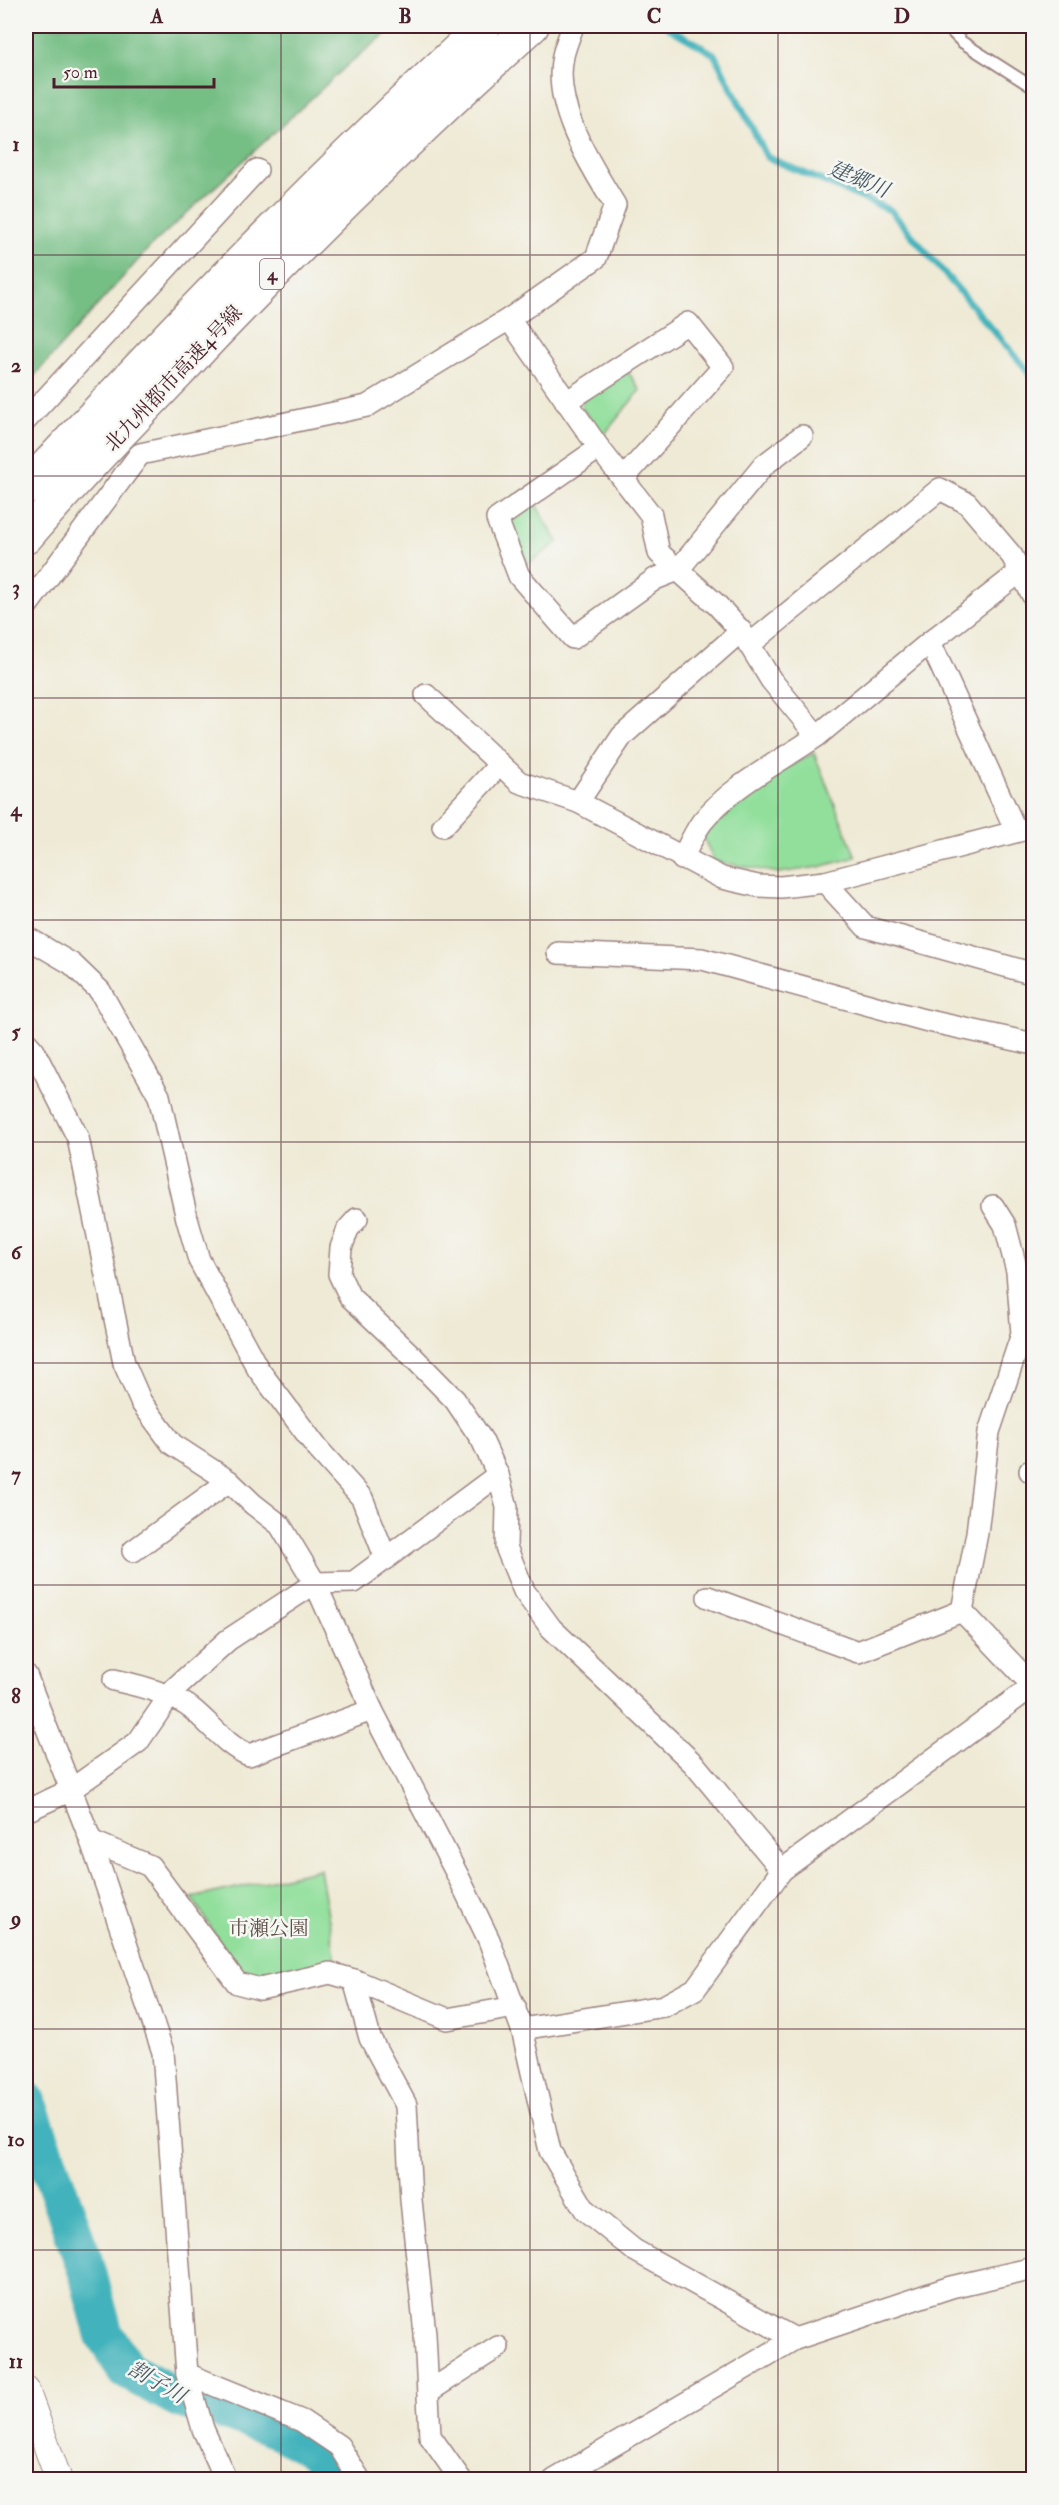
<svg xmlns="http://www.w3.org/2000/svg" width="1059" height="2505" viewBox="0 0 1059 2505" font-family="'IM FELL Double Pica','Noto Serif JP',serif">
<rect width="100%" height="100%" fill="#f6f6f2"/>
<filter id="ink" filterUnits="userSpaceOnUse"><feTurbulence type="fractalNoise" baseFrequency=".0167" numOctaves="2"/><feDisplacementMap in="SourceGraphic" scale="12" xChannelSelector="R" yChannelSelector="G"/><feConvolveMatrix kernelMatrix="1 2 1 2 8 2 1 2 1" color-interpolation-filters="sRGB"/></filter>
<filter id="wash" filterUnits="userSpaceOnUse"><feTurbulence type="fractalNoise" baseFrequency=".008" numOctaves="4" result="noise"/><feDisplacementMap in="SourceGraphic" scale="24" xChannelSelector="R" yChannelSelector="G"/><feGaussianBlur stdDeviation="1.35" result="paint"/><feColorMatrix in="noise" values="0 0 0 0 0 0 0 0 0 0 0 0 0 0 0 0 0 1.4 0 .05"/><feComposite in="paint" operator="in"/></filter>
<g filter="url(#wash)">
<rect width="100%" height="100%" fill="#efead5"/>
<g fill="#92df9c" stroke="#6e7f64" stroke-width="1.5">
<polygon points="627,370 640,390 603,436 581,407 583,399"/>
<polygon points="535,503 558,542 528,564 507,530 511,516"/>
<polygon points="814,753 856,857 819,867 779,873 714,861 703,837 748,788"/>
<polygon points="320,1869 336,1961 257,1978 239,1972 192,1898"/>
</g>
<polygon fill="#75be84" stroke="#606e58" stroke-width="1.5" points="26,26 396,26 351,62 150,247 26,385"/>
<g fill="none" stroke-linecap="round" stroke-linejoin="round">
<polyline stroke="#43b3bc" stroke-width="7" points="666,26 714,54 767,157 890,210 1024,366 1034,381"/>
<polyline stroke="#43b3bc" stroke-width="39" points="26,2100 87,2271 104,2334 126,2370 180,2399 216,2408 282,2431 322,2455 341,2480"/>
</g>
</g>
<g filter="url(#ink)">
<g fill="none" stroke-linecap="round" stroke-linejoin="round">
<g stroke="#9c8480" stroke-width="14">
<polyline id="service" points="946,26 962,42 1034,88"/>
</g>
<g stroke="#9c8480" stroke-width="24">
<g id="minor">
<polyline points="509,319 599,448 651,515 659,553 717,605 741,631 771,680 817,736 930,642 1021,571"/>
<polyline points="566,402 688,323 723,367 624,478"/>
<polyline points="26,420 257,170"/>
<polyline points="599,448 497,519 519,576 573,638 655,579 678,570 764,465 802,436"/>
<path d="M26 607 140 454 367 406 509 319 596 258 615 205C590 164 552 106 563 56 565 46 570 35 573 26"/>
<polyline points="741,631 622,736 578,802 722,878 758,886 781,887 825,882 1034,827"/>
<polyline points="930,642 1016,831"/>
<polyline points="749,645 940,489 967,503 1012,556 1034,598"/>
<polyline points="426,695 519,782 578,802"/>
<polyline points="443,826 500,764"/>
<path d="M682 859C688 847 694 833 702 822 733 784 777 764 817 736"/>
<polyline points="825,882 866,927 1034,974"/>
<polyline points="26,937 72,964 100,991 159,1096 187,1219 199,1260 258,1369 318,1449 362,1498 386,1559"/>
<polyline points="558,953 702,959 924,1020 1034,1044"/>
<polyline points="26,1042 34,1051 78,1138 124,1363 141,1402 172,1444 229,1481 253,1504 280,1525 315,1583 372,1710 458,1876 489,1940 522,2029 550,2151 585,2210 634,2250 795,2339"/>
<polyline points="993,1206 1005,1225 1017,1271 1022,1334 989,1432 977,1533 962,1611 1034,1687"/>
<polyline points="357,1219 348,1229 341,1248 339,1274 350,1297 411,1355 455,1400 482,1440 498,1475 507,1507 506,1547 524,1591 551,1628 694,1764 782,1870"/>
<polyline points="1030,1471 1034,1471"/>
<polyline points="133,1551 229,1481"/>
<polyline points="708,1597 858,1652 962,1611"/>
<polyline points="26,1675 91,1841 163,2052 187,2374 203,2429 226,2480"/>
<path d="M114 1680C137 1685 174 1694 192 1709 212 1725 226 1746 249 1755L372 1710"/>
<polyline points="26,1811 69,1791 138,1742 175,1688 228,1640 315,1583 354,1582 498,1475"/>
<polyline points="91,1841 150,1866 237,1983 260,1989 330,1973 354,1980 447,2019 515,2007"/>
<polyline points="354,1980 370,2038 406,2105 411,2200 425,2334 430,2436 461,2480"/>
<polyline points="522,2029 664,2006 695,1989 782,1870 1022,1694 1034,1693"/>
<polyline points="187,2374 302,2421 339,2446 360,2480"/>
<polyline points="428,2392 498,2347"/>
<polyline points="554,2480 795,2339 951,2287 1034,2268"/>
</g>
</g>
<g stroke="#9c8480" stroke-width="28">
<polyline id="tertiary" points="26,2390 59,2480"/>
</g>
<g stroke="#9c8480" stroke-width="36">
<g id="motorway">
<path d="M26 488C174 329 324 172 484 26"/>
<path d="M26 537C74 480 126 427 177 374 291 253 409 137 532 26"/>
</g>
</g>
<use href="#service" stroke="#fff" stroke-width="10"/>
<use href="#minor" stroke="#fff" stroke-width="21"/>
<use href="#tertiary" stroke="#fff" stroke-width="26"/>
<use href="#motorway" stroke="#fff" stroke-width="33"/>
</g>
</g>
<path fill="none" stroke="#4a1f2b" stroke-width="1.5" stroke-opacity="0.55" d="M281 26V2480M530 26V2480M778 26V2480M26 255H1034M26 476H1034M26 698H1034M26 920H1034M26 1142H1034M26 1363H1034M26 1585H1034M26 1807H1034M26 2029H1034M26 2250H1034"/>
<g text-anchor="middle" stroke-width="5" stroke-linejoin="round" paint-order="stroke">
<rect fill="#f6f6f2" stroke="#7e6067" stroke-width="1.5" x="260" y="259" width="24" height="30" rx="4.5"/>
<g font-size="18" font-weight="bold" fill="#4a1f2b">
<text x="272" y="280">4</text>
</g>
<g font-size="20" fill="#4a1f2b" stroke="#f6f6f2">
<text transform="translate(173 378) rotate(-47)" y="7">北九州都市高速4号線</text>
</g>
<g font-size="20" fill="#5c4f47" stroke="#f6f6f2">
<text x="269" y="1935">市瀬公園</text>
</g>
<g font-size="21" font-style="italic" fill="#475a65" stroke="#f6f6f2">
<text transform="translate(859 179) rotate(23)" y="7">建郷川</text>
<text transform="translate(157 2382) rotate(30)" y="7">割子川</text>
</g>
</g>
<rect width="1059" height="2505" fill="none" stroke="#f6f6f2" stroke-width="66"/>
<path d="M54 78v9h160v-9" fill="none" stroke="#4a1f2b" stroke-width="3"/>
<text x="63" y="78" font-size="18" fill="#4a1f2b" stroke="#f6f6f2" stroke-width="4.5" paint-order="stroke">50 m</text>
<rect x="33" y="33" width="993" height="2439" fill="none" stroke="#4a1f2b" stroke-width="2"/>
<g font-size="20" text-anchor="middle" font-weight="bold" fill="#4a1f2b">
<text x="157" y="23">A</text>
<text x="405" y="23">B</text>
<text x="654" y="23">C</text>
<text x="902" y="23">D</text>
<text x="16" y="151">1</text>
<text x="16" y="372">2</text>
<text x="16" y="594">3</text>
<text x="16" y="816">4</text>
<text x="16" y="1038">5</text>
<text x="16" y="1259">6</text>
<text x="16" y="1481">7</text>
<text x="16" y="1703">8</text>
<text x="16" y="1925">9</text>
<text x="16" y="2146">10</text>
<text x="16" y="2368">11</text>
</g>
</svg>
